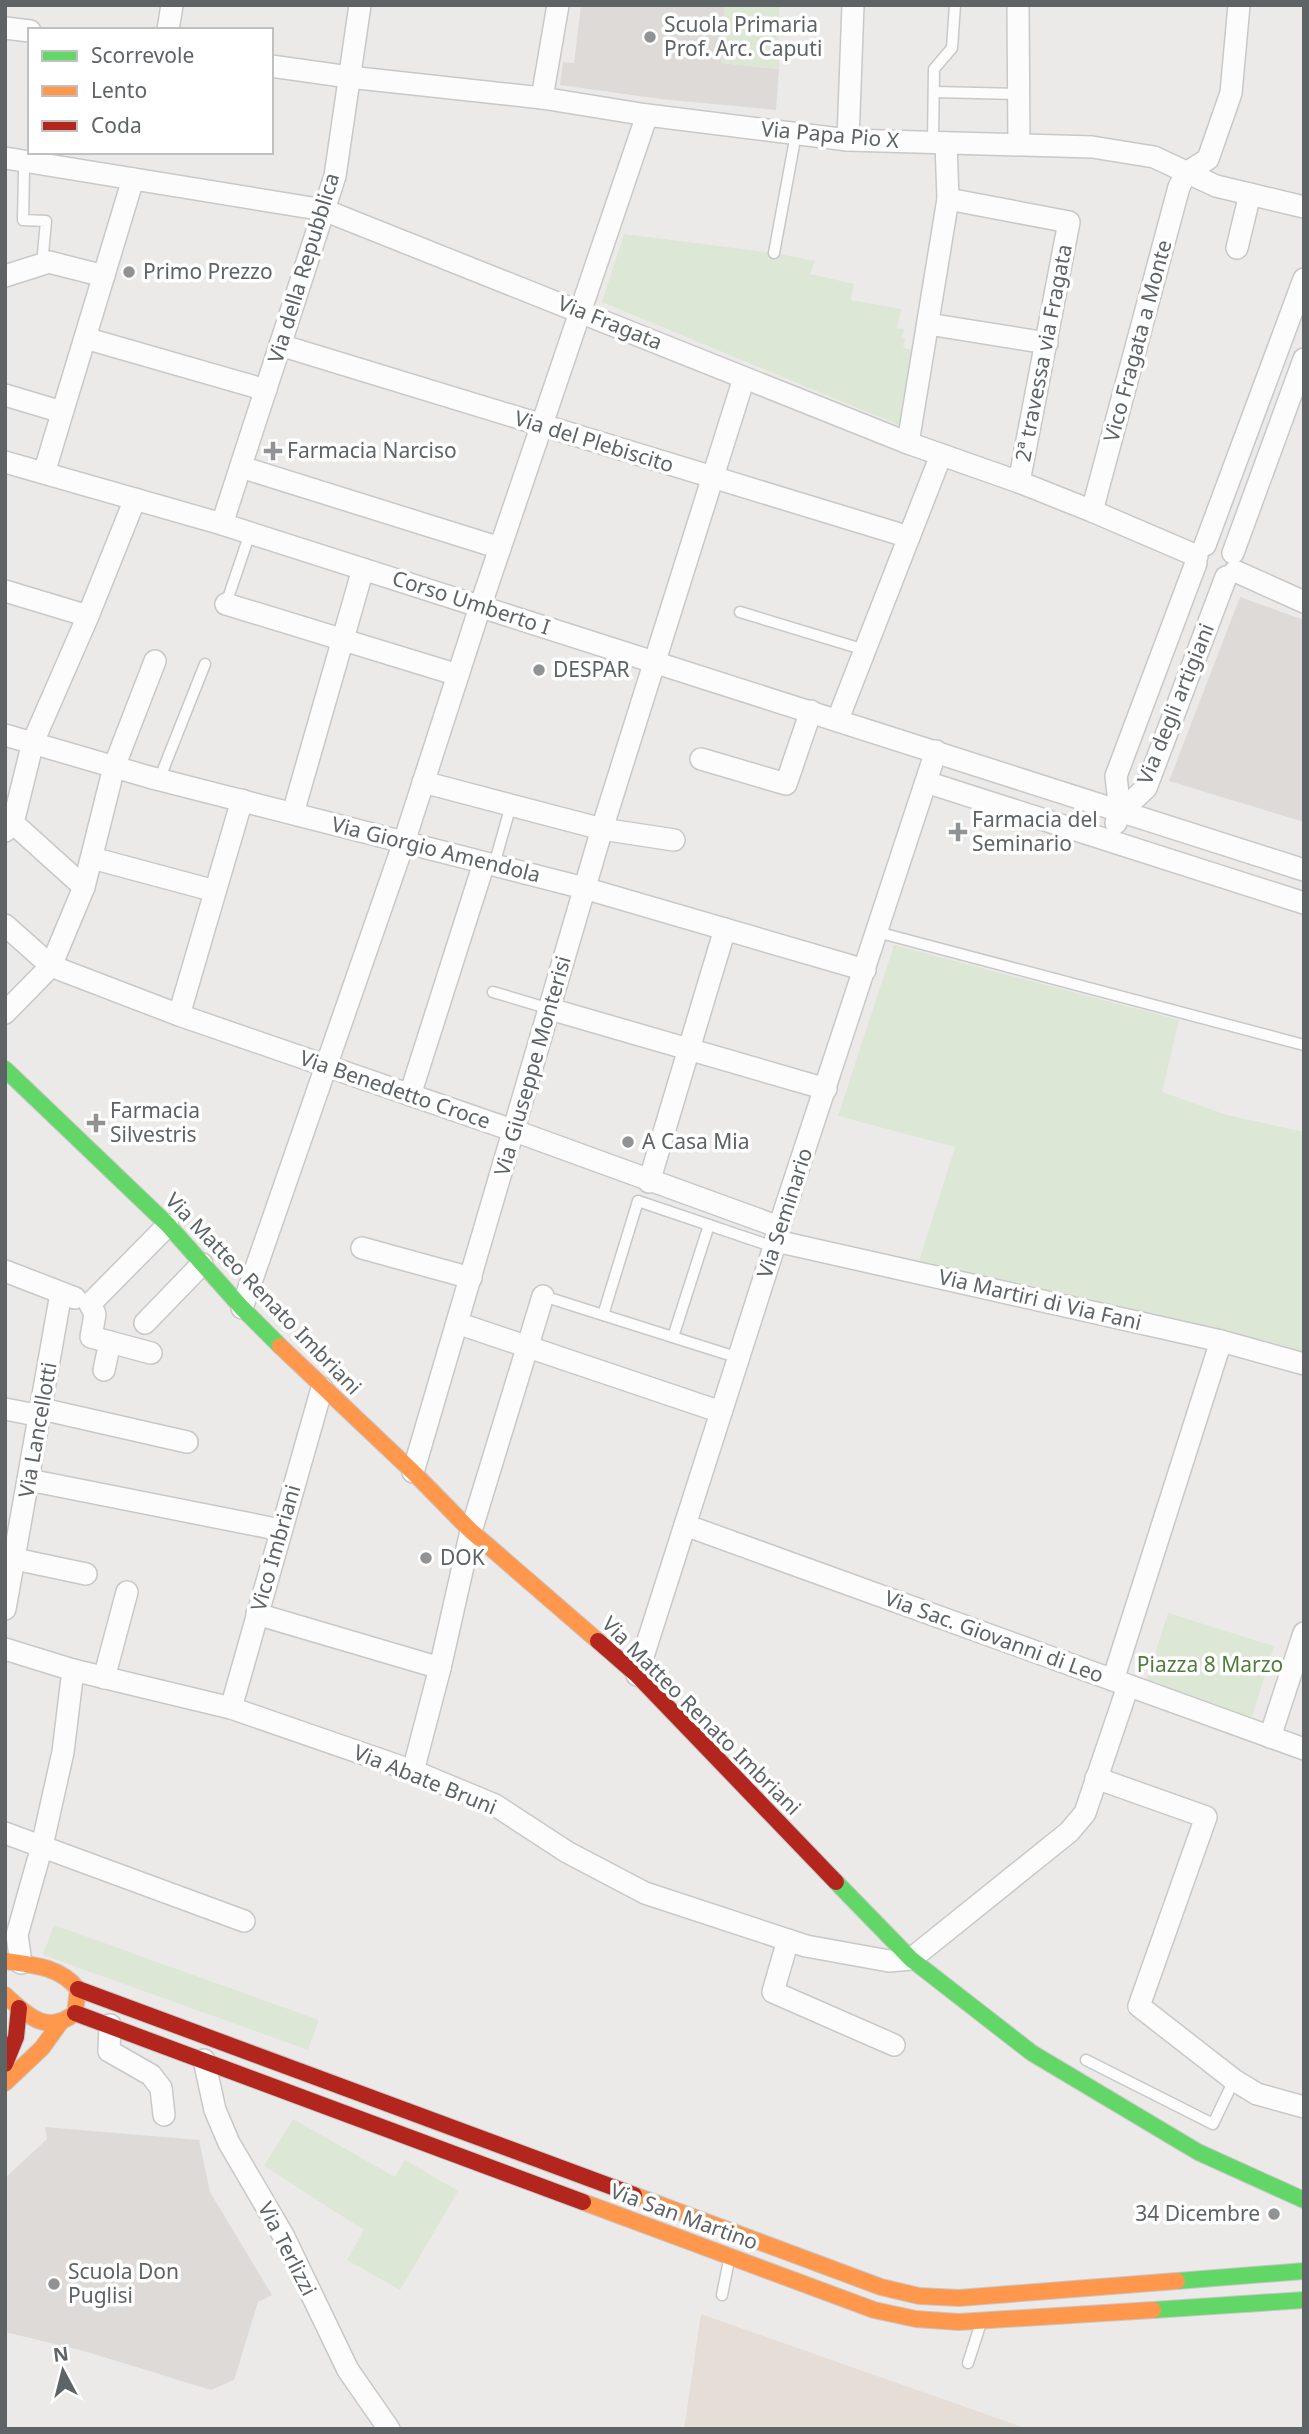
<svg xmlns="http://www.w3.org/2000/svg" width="1309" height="2434" viewBox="0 0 1309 2434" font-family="'Noto Sans',sans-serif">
<rect width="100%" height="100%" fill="#eceae8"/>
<polygon fill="#e5ddd6" points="701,2314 1028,2429 684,2429"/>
<g fill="#dedad8">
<polygon points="581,5 725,5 721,63 779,69 776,110 660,99 560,85 563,62 574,63"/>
<polygon points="1240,597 1304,620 1304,822 1169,781"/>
<polygon points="45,2127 199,2140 210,2192 272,2295 258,2302 234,2380 211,2390 84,2351 5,2332 5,2178 47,2139"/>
</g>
<g fill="#dce7d5">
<polygon points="725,5 779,5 779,69 721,63"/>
<polygon points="624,234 774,253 815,261 810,274 854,284 851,300 901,309 897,328 904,329 902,338 905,339 903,348 914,350 901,426 602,302"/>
<polygon points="894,945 1179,1020 1162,1092 1227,1115 1304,1132 1304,1364 916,1271 955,1147 838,1116"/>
<polygon points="1168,1613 1274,1646 1252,1717 1145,1685"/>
<polygon points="54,1925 319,2020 308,2050 43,1955"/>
<polygon points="293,2119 395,2177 405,2160 458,2191 400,2290 347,2260 364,2230 264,2166"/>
</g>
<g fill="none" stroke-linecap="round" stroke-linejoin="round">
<g stroke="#c9c8c8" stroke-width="13">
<g id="lane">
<polyline points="934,92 1019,94"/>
<polyline points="933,142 934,69 952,48 955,5"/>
<polyline points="24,171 23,220 46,221 42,265"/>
<polyline points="774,253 796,134"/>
<polyline points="226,604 250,533"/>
<polyline points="740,612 865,650"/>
<polyline points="159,780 205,664"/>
<polyline points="494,865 511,805"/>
<polyline points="877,932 1304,1045"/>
<polyline points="493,992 550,1009"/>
<polyline points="543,1296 739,1358"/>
<polyline points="603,1315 638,1201 774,1247"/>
<polyline points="673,1337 709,1225"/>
<polyline points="1086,2060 1213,2124 1234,2080"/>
<polyline points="722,2295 729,2260"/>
<polyline points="968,2363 980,2326"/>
</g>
</g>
<g stroke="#c9c8c8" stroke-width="24">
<g id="street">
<polyline points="1018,5 1019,144"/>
<polyline points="5,28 30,31"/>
<polyline points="168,30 172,5"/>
<polyline points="271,66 349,77 542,98 647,115 848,140 1092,147 1154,157 1216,186 1304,207"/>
<polyline points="542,98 558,5"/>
<polyline points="848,140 853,5"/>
<polyline points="5,158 324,210 908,443 1019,482 1092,511 1197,556"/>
<polyline points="948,199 1069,222 1019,482"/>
<polyline points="1237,248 1250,194"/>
<polyline points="5,276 49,262 104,276"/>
<polyline points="928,324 1047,343"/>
<polyline points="85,338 266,390"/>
<polyline points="280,345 909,537"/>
<polyline points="5,395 62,412"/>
<polyline points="908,443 948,199 946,143"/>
<polyline points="5,462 222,524 1304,870"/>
<polyline points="241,467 500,548"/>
<polyline points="44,473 133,179"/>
<polyline points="1092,511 1179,187 1186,173 1208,159 1231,93 1239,5"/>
<polyline points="222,524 335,176 360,5"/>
<polyline points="1205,545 1304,279"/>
<polyline points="1233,553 1304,359"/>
<polyline points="1235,571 1304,602"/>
<polyline points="5,591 88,616"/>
<polyline points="226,604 458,675"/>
<polyline points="838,719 941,455"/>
<polyline points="5,735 149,777 584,888 865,970"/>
<polyline points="701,759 786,784 811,711"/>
<polyline points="423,782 602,829 674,840"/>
<polyline points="926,782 1304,903"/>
<polyline points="1120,812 1146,788 1226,577"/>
<polyline points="293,813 363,569"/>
<polyline points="13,823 84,887"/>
<polyline points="1116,823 1120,812 1116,776 1196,563"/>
<polyline points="5,831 13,823 33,742 88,616 135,499"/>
<polyline points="92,858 215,891"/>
<polyline points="5,925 51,966 179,1015 515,1131 779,1227"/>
<polyline points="550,1009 826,1089"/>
<polyline points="5,1013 51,966 84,887 114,767 155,661"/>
<polyline points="179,1015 242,800"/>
<polyline points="410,1095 484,863"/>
<polyline points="649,1182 725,929"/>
<polyline points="776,1241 1221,1341 1304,1364"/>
<polyline points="362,1248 471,1278"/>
<polyline points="5,1271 75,1298"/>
<polyline points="90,1304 168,1225"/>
<polyline points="90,1304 95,1314 91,1337 151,1353"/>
<polyline points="242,1308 404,842 480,607 647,115"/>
<polyline points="145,1323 202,1264"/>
<polyline points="457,1323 721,1412"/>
<polyline points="104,1370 110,1342"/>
<polyline points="5,1409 41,1416"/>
<polyline points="42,1409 187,1442"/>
<polyline points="413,1472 602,829 744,378"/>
<polyline points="29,1480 281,1530"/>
<polyline points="685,1525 1304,1749"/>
<polyline points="15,1559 86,1574"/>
<polyline points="5,1609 61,1293"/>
<polyline points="257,1614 440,1668"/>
<polyline points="5,1649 73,1670 231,1708 413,1771 495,1805 567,1852 645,1893 806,1946 889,1961 911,1959 1069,1832 1085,1813 1128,1686"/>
<polyline points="637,1675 774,1247 779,1227 936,751"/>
<polyline points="104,1678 127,1592"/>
<polyline points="1113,1680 1221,1341"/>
<polyline points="231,1708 322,1388"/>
<polyline points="1270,1737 1304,1633"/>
<polyline points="413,1771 440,1668 471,1531 543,1296"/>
<polyline points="1096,1778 1206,1817 1139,2006 1234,2080 1257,2094 1304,2107"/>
<polyline points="5,1833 244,1921"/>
<polyline points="788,1940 773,1992 894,2045"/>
<polyline points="21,1963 17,1935 42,1846 63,1752 73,1670"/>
<polyline points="110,2025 109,2051 151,2075 161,2088 164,2115"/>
<polyline points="204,2060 215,2110 229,2143 283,2235 348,2370 389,2429"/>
</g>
</g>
<g stroke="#c8c8c8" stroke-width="18">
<g id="fast">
<polyline points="5,1069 168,1225 242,1308 280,1346"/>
<polyline points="836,1882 911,1959 1032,2053 1198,2152 1304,2200"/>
<polyline points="1177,2281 1304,2271"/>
<polyline points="1153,2310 1304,2300"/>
</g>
</g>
<g stroke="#c8c8c8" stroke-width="18">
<g id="slow">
<polyline points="280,1346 413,1472 471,1531 598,1641"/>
<path d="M5 1961C33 1965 59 1966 78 1989L75 2013C47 2036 27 2015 5 1995"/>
<polyline points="5,2083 42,2048 60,2023"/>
<polyline points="634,2195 881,2287 919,2296 959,2298 1177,2281"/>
<polyline points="583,2202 874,2310 916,2319 959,2322 1153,2310"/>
</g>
</g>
<g stroke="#c8c8c8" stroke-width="18">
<g id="jam">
<polyline points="598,1641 637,1675 836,1882"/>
<polyline points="78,1989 634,2195"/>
<polyline points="75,2013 583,2202"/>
<polyline points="5,2064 16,2037 19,2008"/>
</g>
</g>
<use href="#lane" stroke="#fcfcfc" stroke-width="10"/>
<use href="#street" stroke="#fcfcfc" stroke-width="21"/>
<use href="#fast" stroke="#63d668" stroke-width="16"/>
<use href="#slow" stroke="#ff974d" stroke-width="16"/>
<use href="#jam" stroke="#b3261e" stroke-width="16"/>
</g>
<g fill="#909293" stroke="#fff" stroke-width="2.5">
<circle cx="650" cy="37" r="7"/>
<circle cx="129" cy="272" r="7"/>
<path d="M269.5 440.5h7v7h7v7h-7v7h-7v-7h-7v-7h7z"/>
<circle cx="539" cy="670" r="7"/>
<path d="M954.5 821.5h7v7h7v7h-7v7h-7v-7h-7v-7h7z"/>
<path d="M92.5 1112.5h7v7h7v7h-7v7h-7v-7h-7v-7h7z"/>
<circle cx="628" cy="1142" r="7"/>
<circle cx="426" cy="1558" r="7"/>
<circle cx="1274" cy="2214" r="7"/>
<circle cx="54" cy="2284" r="7"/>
</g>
<g text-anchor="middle" stroke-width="7" stroke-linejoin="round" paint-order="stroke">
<g font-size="21" fill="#5e6365" stroke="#fff" text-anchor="start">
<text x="664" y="32">Scuola Primaria<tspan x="664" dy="24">Prof. Arc. Caputi</tspan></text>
<text x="143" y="279">Primo Prezzo</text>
<text x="287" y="458">Farmacia Narciso</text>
<text x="553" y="677">DESPAR</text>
<text x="972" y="827">Farmacia del<tspan x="972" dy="24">Seminario</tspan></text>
<text x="110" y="1118">Farmacia<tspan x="110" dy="24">Silvestris</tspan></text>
<text x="642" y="1149">A Casa Mia</text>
<text x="440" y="1565">DOK</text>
<text x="1260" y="2221" text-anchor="end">34 Dicembre</text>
<text x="68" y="2279">Scuola Don<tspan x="68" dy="24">Puglisi</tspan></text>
</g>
<g font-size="21" fill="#5e6365" stroke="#fff">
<text transform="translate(830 135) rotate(5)" y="7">Via Papa Pio X</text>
<text transform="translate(304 268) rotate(-73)" y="7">Via della Repubblica</text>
<text transform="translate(610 323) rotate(22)" y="7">Via Fragata</text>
<text transform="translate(1138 341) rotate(-75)" y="7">Vico Fragata a Monte</text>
<text transform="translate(1044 353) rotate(-79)" y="7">2ª travessa via Fragata</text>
<text transform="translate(594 442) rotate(17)" y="7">Via del Plebiscito</text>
<text transform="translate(471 603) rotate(18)" y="7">Corso Umberto I</text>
<text transform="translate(1176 704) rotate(-68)" y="7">Via degli artigiani</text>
<text transform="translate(436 850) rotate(14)" y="7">Via Giorgio Amendola</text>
<text transform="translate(533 1066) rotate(-74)" y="7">Via Giuseppe Monterisi</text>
<text transform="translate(395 1090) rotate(19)" y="7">Via Benedetto Croce</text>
<text transform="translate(785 1213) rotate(-72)" y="7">Via Seminario</text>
<text transform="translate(263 1294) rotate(46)" y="7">Via Matteo Renato Imbriani</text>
<text transform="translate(1040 1300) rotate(13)" y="7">Via Martiri di Via Fani</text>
<text transform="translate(38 1430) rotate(-80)" y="7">Via Lancellotti</text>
<text transform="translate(276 1548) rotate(-74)" y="7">Vico Imbriani</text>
<text transform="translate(994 1637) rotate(20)" y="7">Via Sac. Giovanni di Leo</text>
<text transform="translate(701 1716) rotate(45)" y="7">Via Matteo Renato Imbriani</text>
<text transform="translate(425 1780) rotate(22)" y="7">Via Abate Bruni</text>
<text transform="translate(684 2217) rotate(20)" y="7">Via San Martino</text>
<text transform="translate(287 2249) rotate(63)" y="7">Via Terlizzi</text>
</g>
<g font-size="21" fill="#4f7d3c" stroke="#fff">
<text x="1210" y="1672">Piazza 8 Marzo</text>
</g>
</g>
<rect width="1309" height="2434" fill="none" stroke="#5e6365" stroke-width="14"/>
<rect x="28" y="28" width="245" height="126" fill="#ffffff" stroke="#bfc1c1" stroke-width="2"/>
<rect x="42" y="51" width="35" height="10" fill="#63d668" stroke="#bfc1c1" stroke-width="2"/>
<text x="91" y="63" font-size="21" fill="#5e6365">Scorrevole</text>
<rect x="42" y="86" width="35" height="10" fill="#ff974d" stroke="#bfc1c1" stroke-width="2"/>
<text x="91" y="98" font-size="21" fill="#5e6365">Lento</text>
<rect x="42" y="121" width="35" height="10" fill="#b3261e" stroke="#bfc1c1" stroke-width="2"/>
<text x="91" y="133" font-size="21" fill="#5e6365">Coda</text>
<g transform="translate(63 2371) rotate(353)" stroke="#ffffff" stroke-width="5" paint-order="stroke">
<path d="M0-5L12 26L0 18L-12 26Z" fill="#5e6365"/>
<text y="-10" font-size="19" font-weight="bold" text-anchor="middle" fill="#5e6365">N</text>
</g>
</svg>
